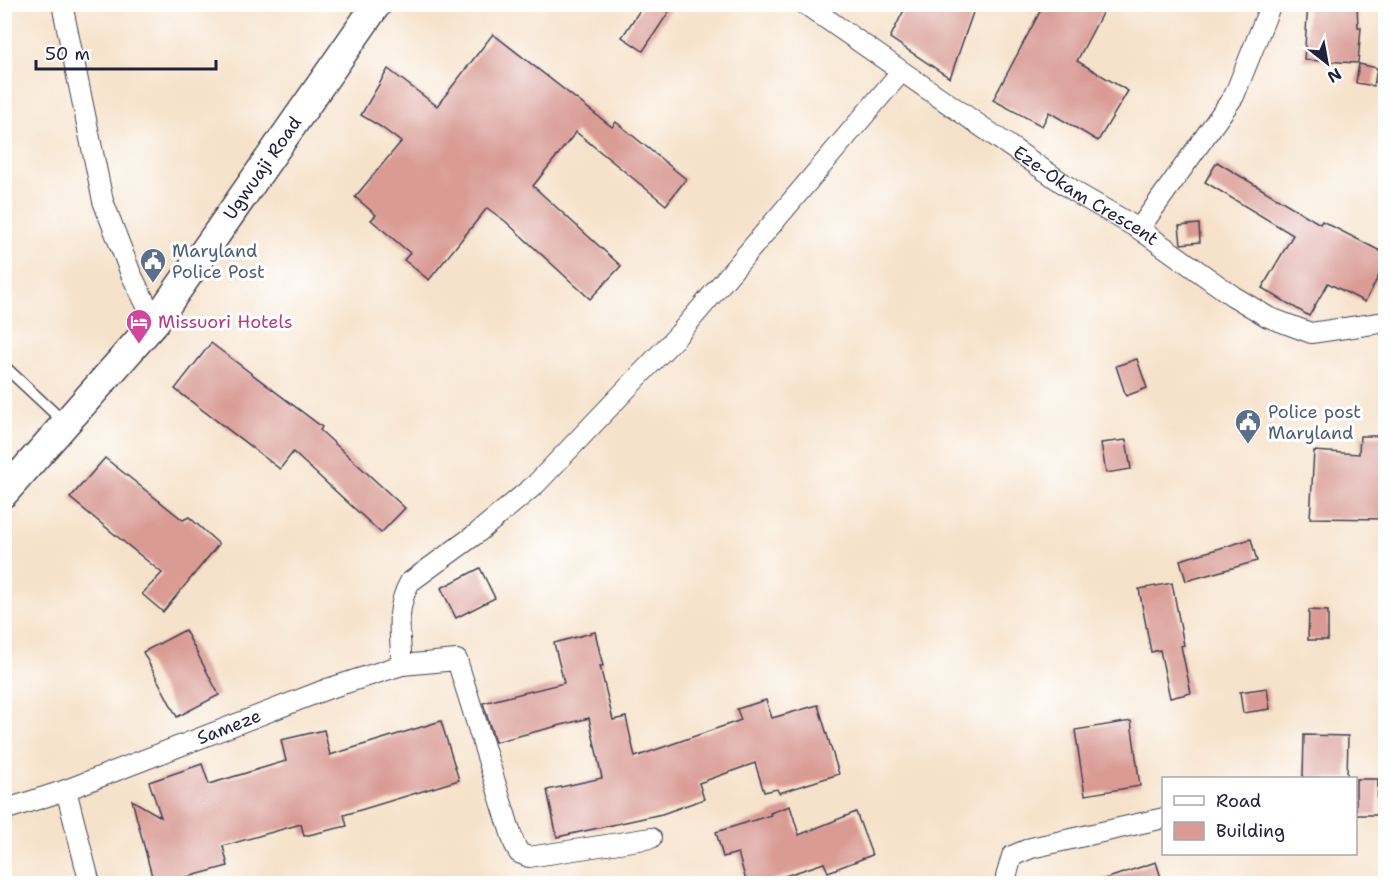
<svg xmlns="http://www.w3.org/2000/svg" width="1390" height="888" viewBox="0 0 1390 888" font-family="'Shantell Sans',sans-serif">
<rect width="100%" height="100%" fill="#fff"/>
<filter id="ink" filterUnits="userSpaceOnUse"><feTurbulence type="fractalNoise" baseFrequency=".0167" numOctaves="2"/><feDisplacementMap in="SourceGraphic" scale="12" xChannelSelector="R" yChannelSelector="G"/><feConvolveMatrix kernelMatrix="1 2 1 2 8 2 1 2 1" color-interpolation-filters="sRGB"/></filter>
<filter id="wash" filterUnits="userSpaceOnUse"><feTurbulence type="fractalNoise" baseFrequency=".008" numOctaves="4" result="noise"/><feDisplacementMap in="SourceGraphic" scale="24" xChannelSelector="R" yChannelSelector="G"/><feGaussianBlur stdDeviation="1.35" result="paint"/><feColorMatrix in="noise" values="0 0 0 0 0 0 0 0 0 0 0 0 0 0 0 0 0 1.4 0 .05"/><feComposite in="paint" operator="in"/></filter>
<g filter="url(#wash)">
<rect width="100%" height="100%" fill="#f6e2ca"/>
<g id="blocks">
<g fill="#d99b94">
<polygon points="644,4 674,4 643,51 622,37"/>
<polygon points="907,4 976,4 950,78 890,38"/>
<polygon points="1044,4 1107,4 1077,61 1128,91 1098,141 1049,112 1042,126 993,100"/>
<polygon points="1308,4 1357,4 1358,27 1361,27 1358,63 1304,60"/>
<polygon points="493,34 612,127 616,122 686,179 666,205 576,132 533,186 621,266 590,299 505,221 487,208 429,280 404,260 410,253 371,220 376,215 355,197 401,142 381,127 361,115 388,69 437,106"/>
<polygon points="1359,64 1377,68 1374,86 1356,83"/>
<polygon points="1217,162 1320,224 1322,221 1386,254 1386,262 1365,302 1328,283 1309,316 1262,288 1293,235 1205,182"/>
<polygon points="1199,224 1200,242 1181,244 1179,226"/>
<polygon points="211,343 322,427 320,430 405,508 381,533 293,452 280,469 175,389"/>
<polygon points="1137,359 1147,388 1126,396 1116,366"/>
<polygon points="1360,436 1386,436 1386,519 1310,518 1314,451 1359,454"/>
<polygon points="1126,440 1131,469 1106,473 1101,443"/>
<polygon points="105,458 183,520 189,517 219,544 163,612 142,594 162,573 70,498"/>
<polygon points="1251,539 1257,561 1186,581 1180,560"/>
<polygon points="480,568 495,598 456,618 441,588"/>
<polygon points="1172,583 1184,645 1181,646 1191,693 1170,698 1160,650 1151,652 1139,589"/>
<polygon points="1309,610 1328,611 1328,640 1308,640"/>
<polygon points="185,630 219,695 177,717 143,652"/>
<polygon points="595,632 603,666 600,666 613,720 626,717 635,757 741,720 737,709 766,700 772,718 818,705 839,774 779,793 777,789 764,792 755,763 699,783 704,799 662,814 557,837 547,790 602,778 589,718 495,742 483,703 564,683 554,643"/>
<polygon points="1267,688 1270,709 1243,713 1240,692"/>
<polygon points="441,721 459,780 344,815 347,826 304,836 301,824 223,846 228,866 162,884 154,884 132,800 161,817 149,782 202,764 209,784 286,761 281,740 324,730 330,755"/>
<polygon points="1131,721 1140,786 1085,795 1075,730"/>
<polygon points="1304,735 1348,736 1347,778 1303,778"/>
<polygon points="1356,779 1378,779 1377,815 1356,815"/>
<polygon points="790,806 799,835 856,812 872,855 828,872 824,863 761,884 747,884 738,853 723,857 716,832 771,815 770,813"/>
<polygon points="1156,862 1163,884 1103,884 1102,880"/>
</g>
</g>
</g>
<g filter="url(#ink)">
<use href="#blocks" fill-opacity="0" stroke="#423f50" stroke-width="1.5"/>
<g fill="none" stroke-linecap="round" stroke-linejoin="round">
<g stroke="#423f50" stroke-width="13">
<polyline id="lane" points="4,366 65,423"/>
</g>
<g stroke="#423f50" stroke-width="22">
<g id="street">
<polyline points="62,4 103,201 131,274 155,322"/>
<path id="s1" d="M805 4 1080 195 1139 229 1233 296 1268 317 1311 333 1386 322"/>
<polyline points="1139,229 1234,96 1271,4"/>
<path d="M402 665C400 636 395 607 410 582L476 534 536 484 678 335 901 72"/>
<polyline points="66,790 90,884"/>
<path id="s2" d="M4 810 66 790 327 689 402 665 457 660 514 843 519 853 529 857 651 838"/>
<polyline points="1007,884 1006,877 1012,856 1031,848 1164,818"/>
</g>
</g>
<g stroke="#423f50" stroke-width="31">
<g id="secondary">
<path id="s3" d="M4 493 155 322 377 4"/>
</g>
</g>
<use href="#lane" stroke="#fff" stroke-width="10"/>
<use href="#street" stroke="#fff" stroke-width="20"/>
<use href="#secondary" stroke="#fff" stroke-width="28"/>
</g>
</g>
<defs>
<g id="civic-pin" transform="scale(1.35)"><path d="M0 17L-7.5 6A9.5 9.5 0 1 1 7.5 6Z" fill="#5c6f8a" stroke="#fff"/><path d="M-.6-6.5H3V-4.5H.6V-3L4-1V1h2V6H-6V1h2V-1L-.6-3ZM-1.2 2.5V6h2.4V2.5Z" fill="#fff"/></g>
<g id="hotel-pin" transform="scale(1.35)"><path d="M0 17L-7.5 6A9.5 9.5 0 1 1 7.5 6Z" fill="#d1479c" stroke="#fff"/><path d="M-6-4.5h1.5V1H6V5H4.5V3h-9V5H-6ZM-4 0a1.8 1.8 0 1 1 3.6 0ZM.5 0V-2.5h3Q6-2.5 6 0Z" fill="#fff"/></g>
</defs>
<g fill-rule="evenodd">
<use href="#civic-pin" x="153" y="261"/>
<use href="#hotel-pin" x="139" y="322"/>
<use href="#civic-pin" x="1248" y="422"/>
</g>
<g text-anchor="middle" stroke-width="6" stroke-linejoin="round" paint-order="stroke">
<g font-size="18" fill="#22223b" stroke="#fff">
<text dy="6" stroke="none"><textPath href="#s3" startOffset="416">Ugwuaji Road</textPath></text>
<text dy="6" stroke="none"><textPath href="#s1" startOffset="340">Eze-Okam Crescent</textPath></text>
<text dy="6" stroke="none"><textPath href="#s2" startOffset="240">Sameze</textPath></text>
</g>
<g font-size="18" fill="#4e5e75" stroke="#fff" text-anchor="start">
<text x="172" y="257">Maryland<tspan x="172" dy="21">Police Post</tspan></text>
<text x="1268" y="418">Police post<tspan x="1268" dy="21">Maryland</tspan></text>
</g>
<g font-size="18" fill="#b23c85" stroke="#fff" text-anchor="start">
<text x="158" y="328">Missuori Hotels</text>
</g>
</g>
<rect width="1390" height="888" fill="none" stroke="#fff" stroke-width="24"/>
<rect x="1162" y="777" width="195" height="78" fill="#ffffff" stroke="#a7a7b1" stroke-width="1.5"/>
<rect x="1174" y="796" width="30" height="9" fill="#ffffff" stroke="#a7a7b1" stroke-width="1.5"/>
<text x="1216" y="807" font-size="18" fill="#22223b">Road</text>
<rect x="1174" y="822" width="30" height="18" fill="#d99b94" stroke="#a7a7b1" stroke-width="1.5"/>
<text x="1216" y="837" font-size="18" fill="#22223b">Building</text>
<g transform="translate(1327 63) rotate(149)" stroke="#ffffff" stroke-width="4.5" paint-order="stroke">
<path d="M0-4.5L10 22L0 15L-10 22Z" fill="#22223b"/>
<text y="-9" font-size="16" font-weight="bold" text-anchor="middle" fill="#22223b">N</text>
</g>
<path d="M36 60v9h180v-9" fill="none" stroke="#22223b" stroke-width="3"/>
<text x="45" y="60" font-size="18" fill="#22223b" stroke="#ffffff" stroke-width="4.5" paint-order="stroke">50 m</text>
</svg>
